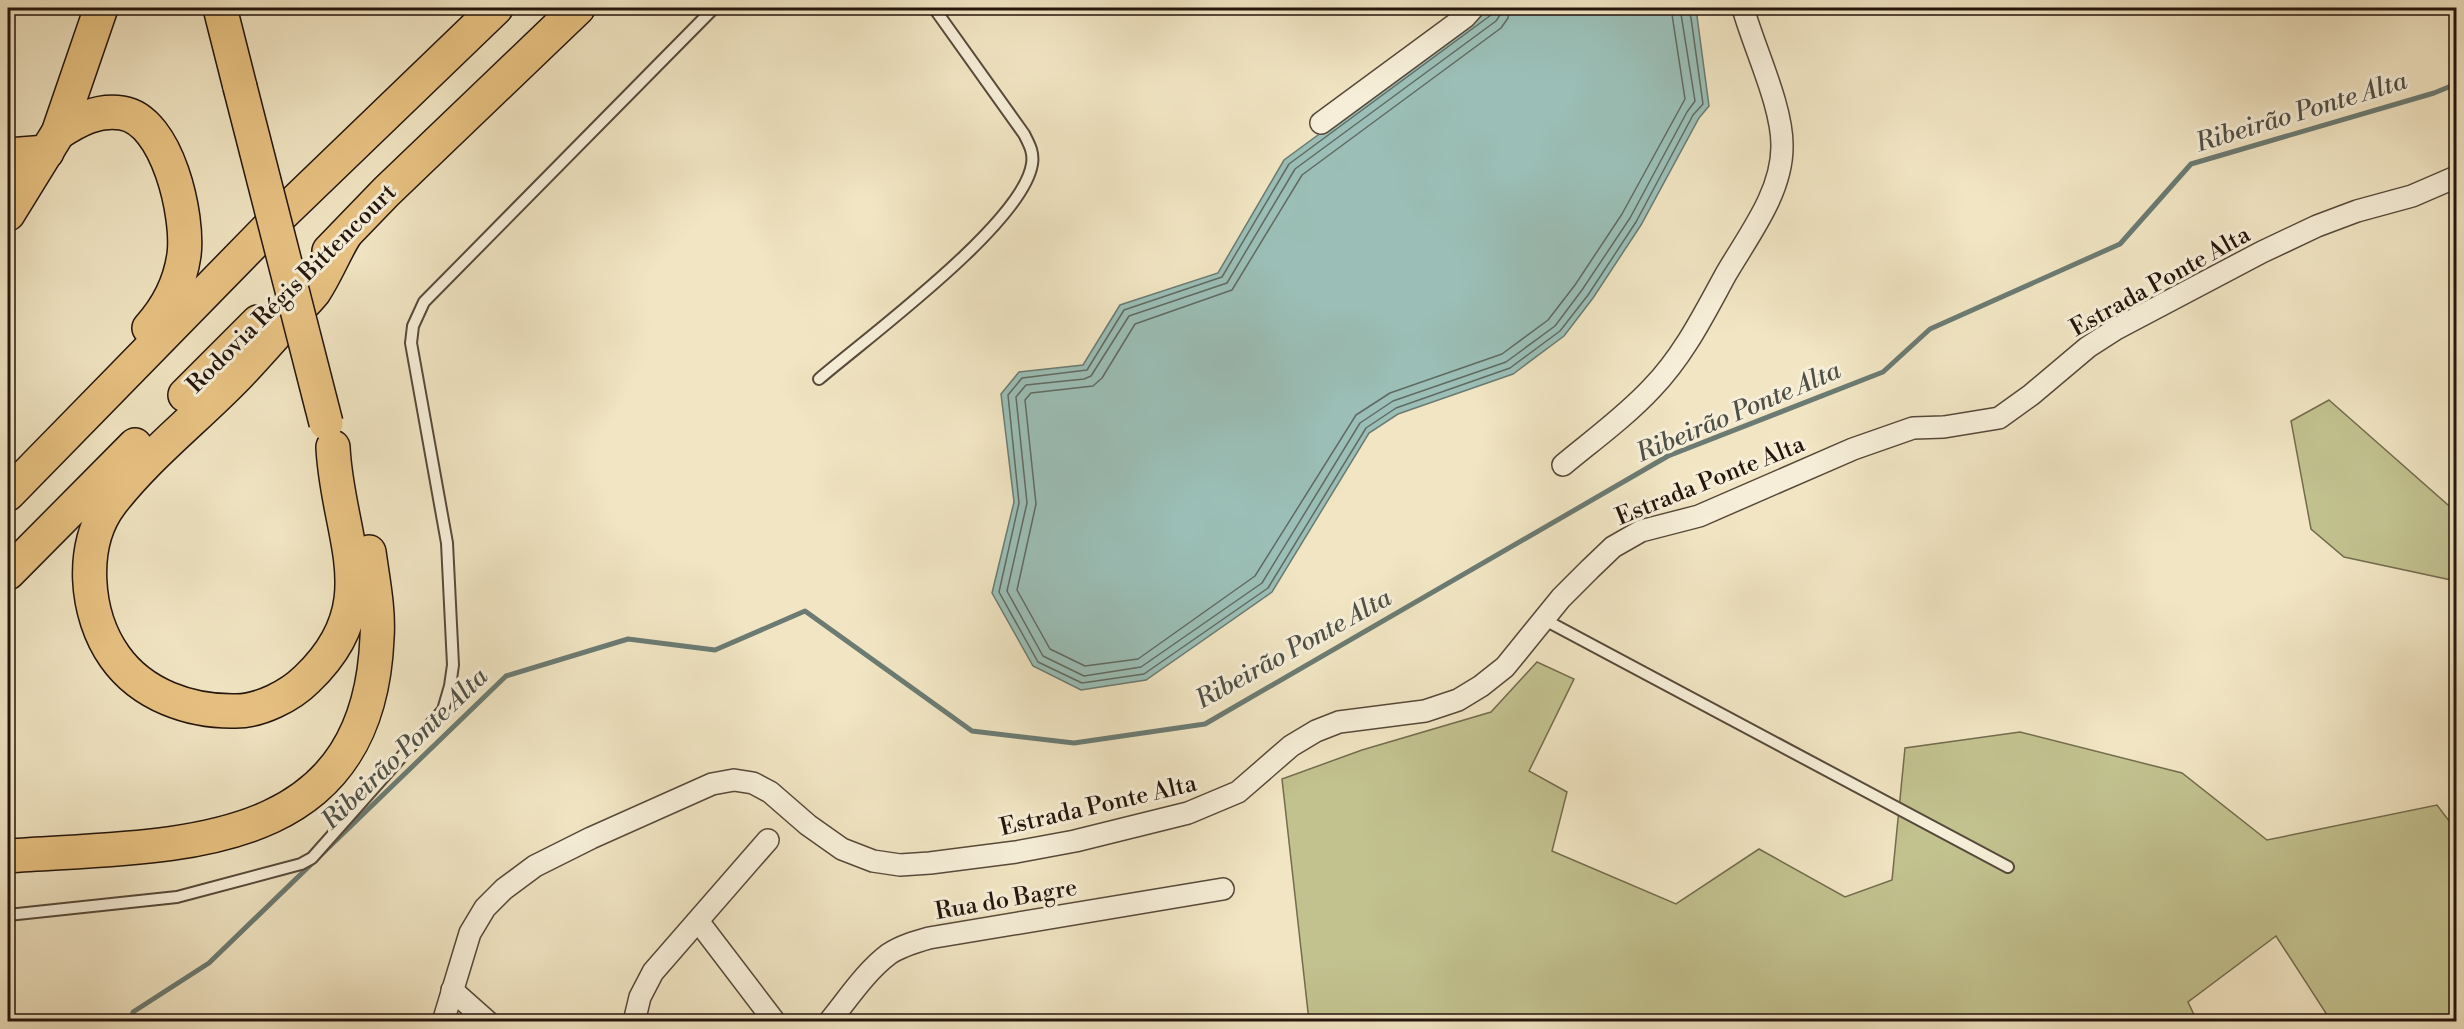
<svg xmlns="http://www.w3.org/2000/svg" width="2464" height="1029" viewBox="0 0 2464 1029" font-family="'Libre Bodoni',serif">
<rect width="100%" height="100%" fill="#f1e5c3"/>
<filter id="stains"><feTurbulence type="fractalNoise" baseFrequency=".00333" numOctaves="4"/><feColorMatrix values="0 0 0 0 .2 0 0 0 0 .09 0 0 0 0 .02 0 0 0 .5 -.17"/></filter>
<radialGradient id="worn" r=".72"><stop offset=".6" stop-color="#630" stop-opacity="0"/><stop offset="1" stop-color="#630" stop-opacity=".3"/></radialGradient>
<g fill="#c2c28f" stroke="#736c4e" stroke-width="1.5">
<polygon points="2329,400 2456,512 2456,581 2344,557 2311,529 2291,421"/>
<polygon points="1537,662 1574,679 1529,771 1567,792 1552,851 1676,904 1759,849 1845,897 1892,880 1905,748 2020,732 2182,773 2267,840 2437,805 2456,830 2456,1021 2331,1021 2276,936 2188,1002 2197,1021 1309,1021 1282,779 1362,750 1491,712"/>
</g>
<polygon fill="#9bbfb7" stroke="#6b7b73" stroke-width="1.5" points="1491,8 1692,8 1697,16 1709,106 1699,118 1641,225 1593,298 1564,336 1513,374 1398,414 1369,433 1272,592 1146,680 1081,690 1033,666 992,593 1014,502 1001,394 1019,372 1083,365 1120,305 1218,273 1284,160"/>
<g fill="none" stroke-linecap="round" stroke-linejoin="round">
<g stroke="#606a62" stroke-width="1.5">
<polyline points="1494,8 1491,15 1289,164 1222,277 1124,310 1087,370 1022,378 1008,395 1019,503 999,592 1038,662 1082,683 1144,674 1268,588 1366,428 1396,408 1510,368 1560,331 1588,295 1636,222 1693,115 1703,104 1691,18 1688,8"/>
<polyline points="1501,8 1500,15 1496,21 1295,169 1227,283 1129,316 1091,376 1084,379 1026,385 1016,397 1027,503 1007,591 1043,656 1084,676 1141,667 1262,583 1360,423 1393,401 1506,362 1555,326 1582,290 1630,218 1687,112 1695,101 1680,8"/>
<polyline points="1510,8 1508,18 1501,28 1302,175 1232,290 1135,324 1102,378 1093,386 1031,393 1025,400 1036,504 1017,590 1050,649 1085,666 1138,659 1255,576 1356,415 1390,393 1502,354 1548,320 1575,285 1622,214 1685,99 1671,8"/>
</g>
<polyline stroke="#6b7b73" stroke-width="5" points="132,1022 133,1012 209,963 506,676 628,639 715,650 805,611 972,731 1074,743 1205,724 1668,456 1883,372 1930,329 2120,244 2191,164 2434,93 2456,84"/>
<g stroke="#57493a" stroke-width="14">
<g id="lane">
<path d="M819 379C868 337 1023 223 1032 164 1034 152 1029 144 1024 134L934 8"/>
<polyline points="1545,620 2008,867"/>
<polyline points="8,915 177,897 301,864 312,858 443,710 450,686 453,665 447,543 411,343 413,326 424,302 714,8"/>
</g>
</g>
<g stroke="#57493a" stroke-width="24">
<g id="street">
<polyline points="1321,123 1465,17 1473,8"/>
<path d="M1563 465C1593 440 1625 417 1652 388 1684 355 1704 314 1726 274 1748 236 1782 193 1782 147 1783 107 1754 48 1743 8"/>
<polyline points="698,921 775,1022"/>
<polyline points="452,990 488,1022"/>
<polyline points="443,1022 470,933 485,908 504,889 535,866 591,838 712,784 734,780 753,783 770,792 808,825 842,849 873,861 900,865 930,863 1016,852 1075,841 1188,813 1238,792 1291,746 1316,731 1339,722 1425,711 1458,700 1481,686 1505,667 1561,598 1590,569 1613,547 1641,531 1699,516 1853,449 1913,428 1944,427 1999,418 2031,395 2088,347 2116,329 2262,252 2317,226 2357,211 2412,196 2456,177"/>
<polyline points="634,1022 640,997 653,972 768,840"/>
<path d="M829 1022C847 1000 866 971 889 954 901 946 915 942 929 938L1223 889"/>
</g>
</g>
<g stroke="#24150c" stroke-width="36">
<g id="primary">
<polyline points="8,155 47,152"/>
<polyline points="8,214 58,133 101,8"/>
</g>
</g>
<g stroke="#24150c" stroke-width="36">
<g id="highway">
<polyline points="220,8 240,87"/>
<path d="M58 133C78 120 98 109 122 113 168 120 189 217 184 255 180 283 168 307 149 328"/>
<polyline points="329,251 386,192 578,8"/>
<polyline points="185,395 258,322"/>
<path d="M333 447C337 537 387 603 307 679 290 696 260 711 236 711 190 712 142 695 115 657 85 615 79 545 111 503 149 454 198 417 240 373 256 356 272 338 287 321 296 311 306 302 314 292 326 274 334 253 345 235"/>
<polyline points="8,494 277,219 496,8"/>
<polyline points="8,573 135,445"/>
<path d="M8 856C171 844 368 858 377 638 379 610 373 581 369 552"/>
</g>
</g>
<use href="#lane" stroke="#f6eed8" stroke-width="10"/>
<use href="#street" stroke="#f6eed8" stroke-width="21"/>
<use href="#primary" stroke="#e8c282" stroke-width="33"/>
<use href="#highway" stroke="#e8c282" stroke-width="33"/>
<g stroke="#24150c" stroke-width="36" stroke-linecap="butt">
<polyline id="highway-bridge" points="240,87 326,423"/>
</g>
<use href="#highway-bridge" stroke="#e8c282" stroke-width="33"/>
</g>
<g text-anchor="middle" stroke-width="6" stroke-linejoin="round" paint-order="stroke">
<g font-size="24" fill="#24150c" stroke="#f6eed8">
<text transform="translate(2160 281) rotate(-29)" y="8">Estrada Ponte Alta</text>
<text transform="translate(291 288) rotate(-45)" y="8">Rodovia Régis Bittencourt</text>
<text transform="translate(1710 480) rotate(-22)" y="8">Estrada Ponte Alta</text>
<text transform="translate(1098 805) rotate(-13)" y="8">Estrada Ponte Alta</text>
<text transform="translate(1006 899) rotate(-10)" y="8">Rua do Bagre</text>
</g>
<g font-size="26" font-style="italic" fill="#4e5048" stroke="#f6eed8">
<text transform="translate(2301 111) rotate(-17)" y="9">Ribeirão Ponte Alta</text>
<text transform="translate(1738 411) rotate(-23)" y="9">Ribeirão Ponte Alta</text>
<text transform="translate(1293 648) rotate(-29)" y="9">Ribeirão Ponte Alta</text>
<text transform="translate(404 748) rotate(-44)" y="9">Ribeirão Ponte Alta</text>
</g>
</g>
<rect width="2464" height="1029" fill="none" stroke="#f1e5c3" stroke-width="30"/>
<rect x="9" y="9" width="2446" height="1011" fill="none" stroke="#24150c" stroke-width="3"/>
<rect x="15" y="15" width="2434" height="999" fill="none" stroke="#24150c" stroke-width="1.5"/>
<rect width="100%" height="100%" filter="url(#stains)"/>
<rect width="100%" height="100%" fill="url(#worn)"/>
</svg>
